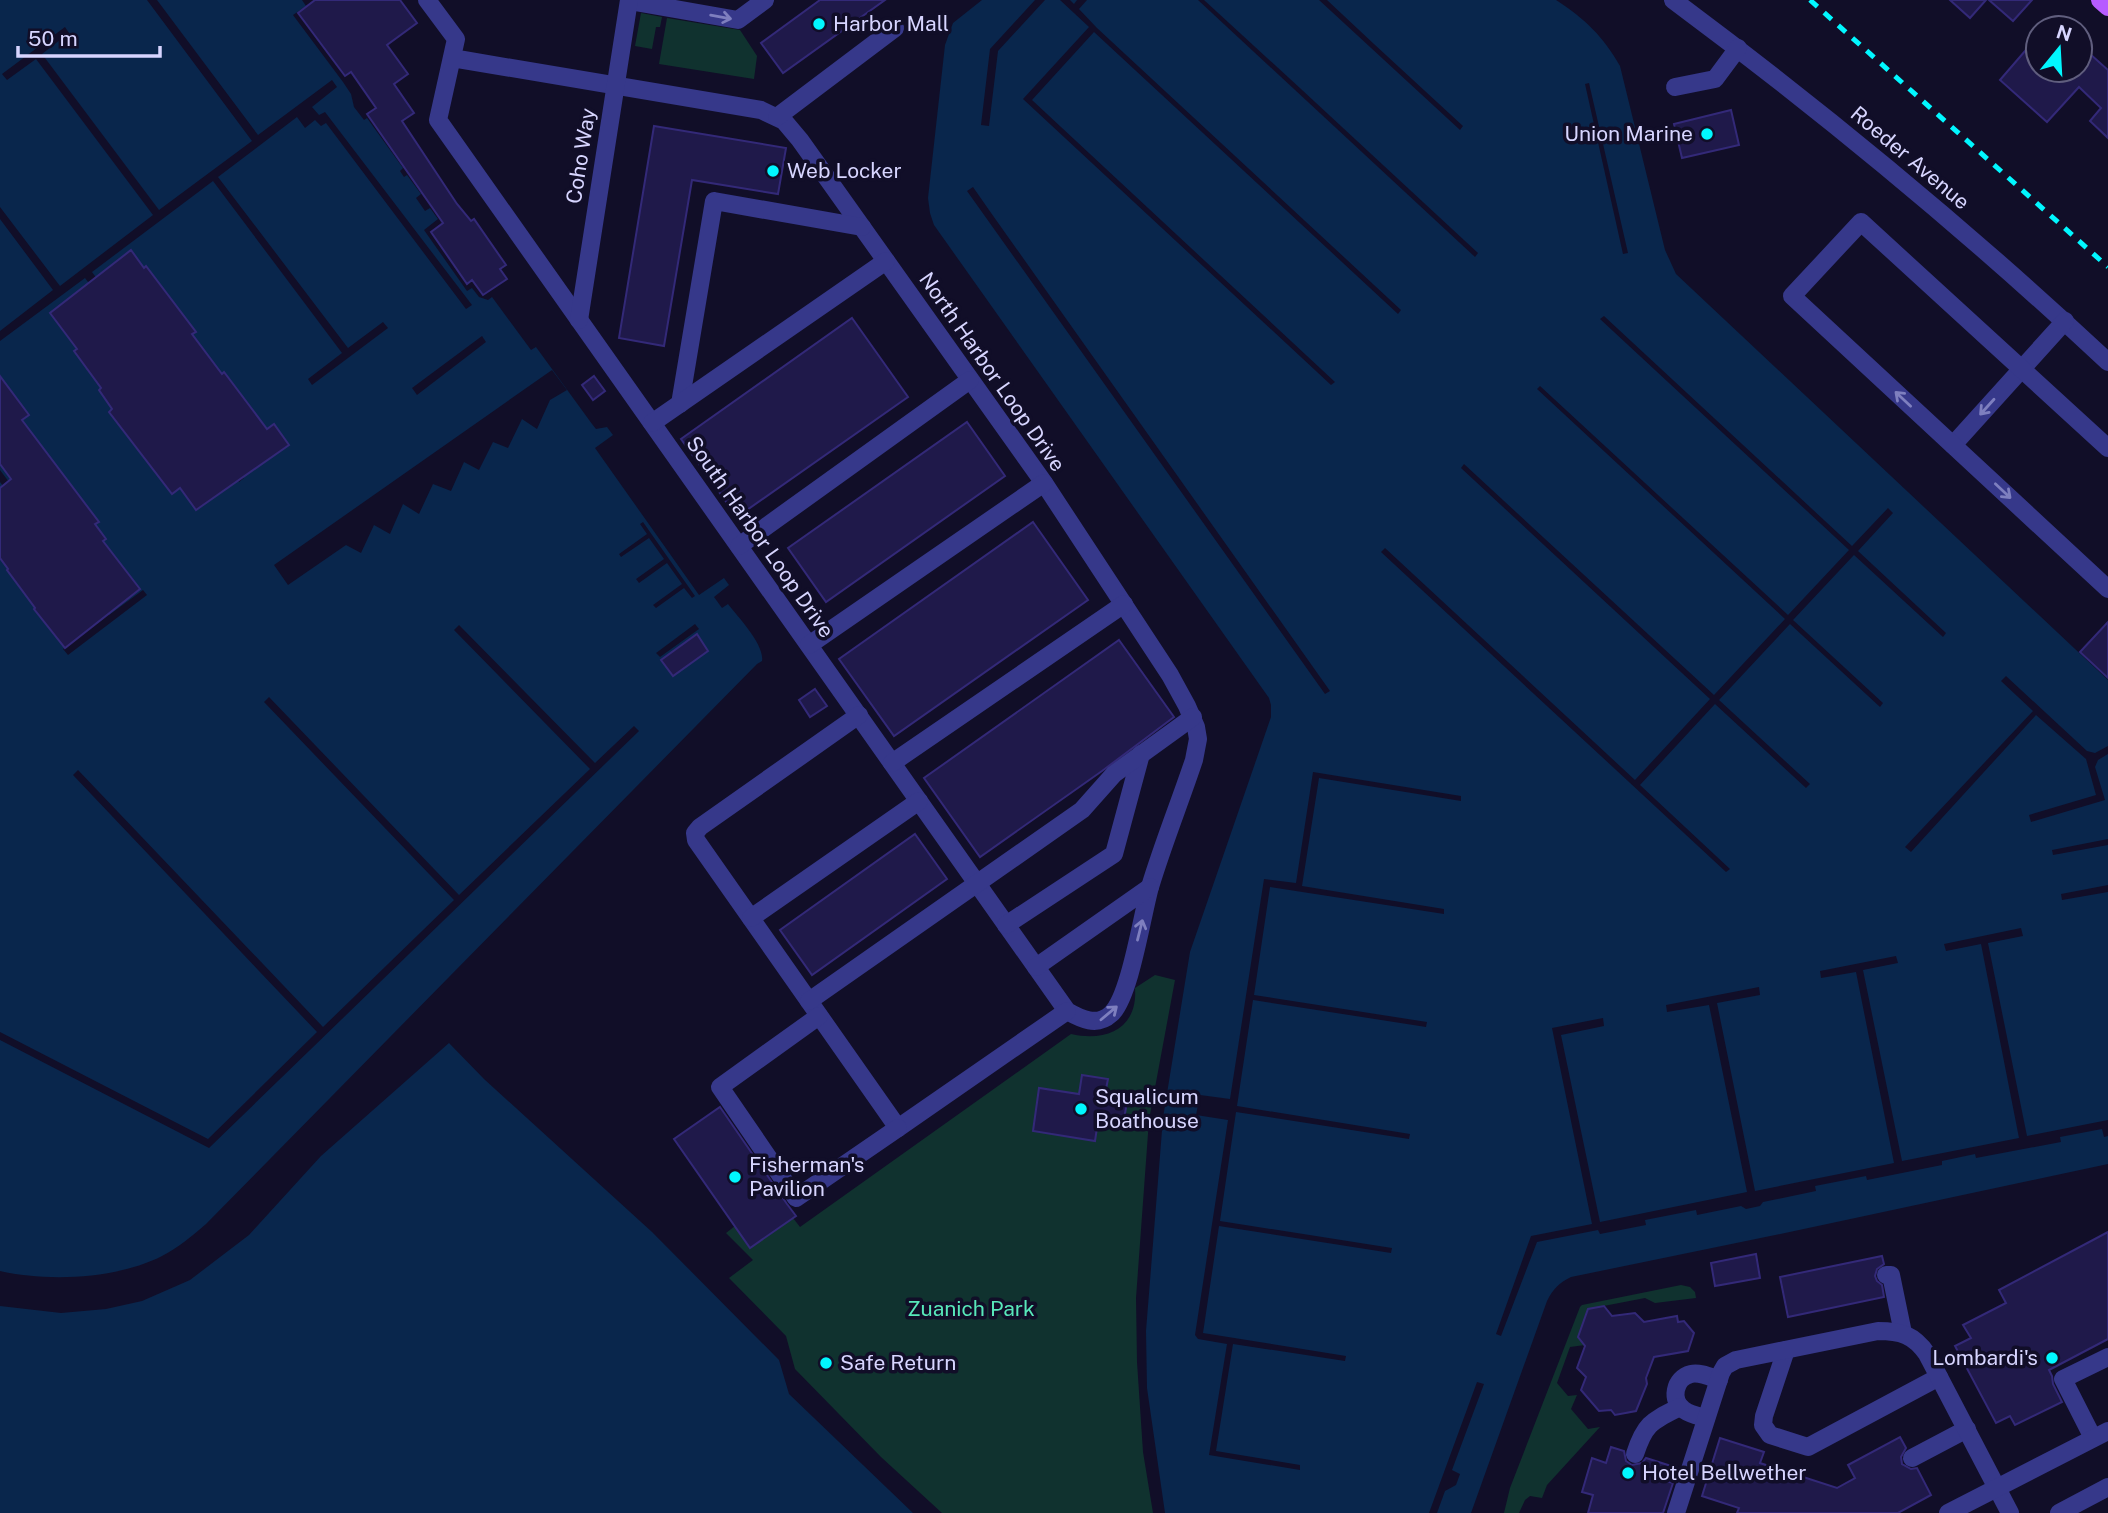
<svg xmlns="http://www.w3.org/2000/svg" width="2108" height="1513" viewBox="0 0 2108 1513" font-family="'Public Sans',sans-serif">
<rect width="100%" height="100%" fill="#110e28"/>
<g fill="#10322f">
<polygon points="641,13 662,17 660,27 656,27 652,49 635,46"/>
<polygon points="667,18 740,30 757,56 754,79 659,64"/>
<path d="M1155 975 1175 980 1149 1120 1136 1298 1137 1362 1143 1452 1153 1513H942L881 1457 795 1369 786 1336 729 1278 753 1260 726 1233 735 1226 750 1248 793 1218 800 1227 1071 1034C1106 1042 1138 1029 1135 988Z"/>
<polygon points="1681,1285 1690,1287 1695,1292 1696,1298 1655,1303 1645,1298 1588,1309 1585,1345 1570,1347 1557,1383 1568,1396 1577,1395 1571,1409 1588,1429 1600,1427 1547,1485 1542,1498 1530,1496 1525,1500 1519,1513 1504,1513 1510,1488 1580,1307 1582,1305"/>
</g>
<g fill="#09264c">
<path d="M0 0H302L306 6 293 15 343 82 351 94 354 107 364 120 367 118 403 168 400 171 404 177 407 175 421 194 416 198 425 211 430 208 438 219 424 230 467 291 472 288 479 297 488 300 492 297 531 350 536 347 592 424 596 429 607 427 613 435 595 448 699 595 724 578 729 585 714 597 722 608 728 604C738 617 765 645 762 661L757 664 206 1224C192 1236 178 1248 162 1256 117 1279 49 1282 0 1271Z"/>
<path d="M982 0H1556C1585 19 1603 36 1620 66L1665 250 1676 274 2108 680V1164L1785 1233 1571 1277C1559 1283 1553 1289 1547 1301L1471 1513H1165L1147 1388 1146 1331 1163 1118 1190 952 1271 717V705L1269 698 934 225 930 213 928 198 945 45 953 23Z"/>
<polygon points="449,1043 484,1079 652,1232 779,1360 789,1394 913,1513 0,1513 0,1306 61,1313 106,1309 142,1301 190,1280 249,1235 321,1156"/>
</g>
<g fill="#110e28">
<polygon points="147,0 157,0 258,135 332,80 337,87 312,107 319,115 325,112 472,305 466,309 326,123 321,126 315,120 305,128 297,117 218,177 348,348 383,322 388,328 312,385 308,379 342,353 213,181 92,272 244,478 239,482 85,278 0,341 0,331 53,290 0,219 0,207 60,286 153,215 36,59 7,80 2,74 65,27 69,33 42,54 159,210 252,141"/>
<polygon points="1035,0 1045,0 998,51 989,126 981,125 990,49"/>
<polygon points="1060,0 1070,0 1074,4 1077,0 1087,0 1079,9 1097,28 1401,310 1398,314 1094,32 1032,100 1335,382 1331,385 1023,99 1089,27"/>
<polygon points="1198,0 1204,0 1301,89 1478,253 1475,257"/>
<polygon points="1319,0 1327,0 1374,44 1463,126 1460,130"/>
<polygon points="1589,83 1609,170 1628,253 1623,254 1585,84"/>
<polygon points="973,187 989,210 1330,691 1325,694 967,191"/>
<polygon points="1604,316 1852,546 1888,508 1893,513 1858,551 1946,633 1943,637 1854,555 1793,620 1883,703 1880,707 1790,624 1719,700 1810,784 1806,788 1715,704 1640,785 1730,869 1726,872 1381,552 1385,548 1635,780 1710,699 1461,468 1464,464 1714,695 1785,619 1537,389 1540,386 1788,615 1849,550 1600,319"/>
<polygon points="482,336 486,342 417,395 412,388"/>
<polygon points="552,370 567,390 550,400 537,429 522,419 508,448 493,442 479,470 464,462 451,491 433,484 419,514 403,504 390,534 374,525 361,553 346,545 288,585 274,565"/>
<polygon points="0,470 109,615 143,590 147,595 68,655 63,649 103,619 0,482"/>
<polygon points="643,522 695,596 692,598 684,588 656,608 653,605 682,584 667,563 639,583 636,579 664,559 649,538 621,557 619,554 647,534 640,524"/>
<polygon points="695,624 699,629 660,657 656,653"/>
<polygon points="459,625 595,763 634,726 639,731 209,1148 0,1040 0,1032 208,1139 317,1032 73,775 78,770 323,1027 454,900 264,702 269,697 459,895 590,769 454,630"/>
<polygon points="2006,676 2087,751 2095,753 2108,746 2108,754 2098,760 2095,767 2105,800 2031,822 2029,815 2096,795 2086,759 2036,715 1911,852 1905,847 2033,711 2001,681"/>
<polygon points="1313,772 1461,796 1461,801 1319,778 1302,886 1444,909 1444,914 1270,887 1254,995 1427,1022 1426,1027 1253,1000 1237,1106 1410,1134 1409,1139 1236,1112 1220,1221 1392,1248 1391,1253 1219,1226 1203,1333 1346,1356 1345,1361 1233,1344 1216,1451 1300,1465 1300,1470 1209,1455 1227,1344 1198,1339 1195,1335 1228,1120 1196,1115 1200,1095 1230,1099 1264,879 1296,883"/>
<polygon points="2108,839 2108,845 2053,855 2052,850"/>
<polygon points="2108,885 2108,892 2062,900 2061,894"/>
<polygon points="2021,928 2023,936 1988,943 2027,1136 2108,1120 2108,1136 2104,1137 2102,1129 2060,1137 2061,1142 1976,1158 1975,1154 1942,1161 1942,1165 1867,1180 1866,1176 1815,1186 1816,1191 1763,1202 1760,1206 1746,1209 1741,1206 1697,1215 1696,1210 1645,1220 1646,1225 1600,1234 1598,1230 1537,1242 1501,1336 1496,1334 1531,1236 1592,1224 1552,1028 1603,1018 1604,1026 1561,1035 1600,1222 1747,1192 1709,1005 1667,1012 1666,1005 1759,987 1760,995 1717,1003 1755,1191 1894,1163 1856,972 1821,978 1820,971 1896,956 1898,963 1863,970 1902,1161 2019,1138 1981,944 1946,951 1944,944"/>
<polygon points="1477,1382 1484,1384 1452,1470 1460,1474 1456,1485 1445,1491 1437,1513 1429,1513"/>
</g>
<g fill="#1f194a" stroke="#332978" stroke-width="2">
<polygon points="315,0 400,0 417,23 387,45 408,74 394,84 414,113 402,121 457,204 471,221 474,219 506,265 500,269 507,279 483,295 472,280 467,284 431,232 443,223 367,114 376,108 351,72 345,76 298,13"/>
<polygon points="820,0 885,0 783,73 761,43"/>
<polygon points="1950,0 1986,0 1970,18"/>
<polygon points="1989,0 2032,0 2013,21"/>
<polygon points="2038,36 2038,70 2080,70 2080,45 2108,70 2108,138 2090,121 2101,108 2079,87 2047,122 2000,80"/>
<polygon points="1731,110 1739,145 1682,158 1674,124"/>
<polygon points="654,126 786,148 778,194 692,180 664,346 619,338"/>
<polygon points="131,250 144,268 146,266 196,332 192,334 222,374 224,372 267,429 274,424 289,445 196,510 180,488 172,494 109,412 112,409 99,390 101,388 74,351 77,349 50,313"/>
<polygon points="852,318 908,397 737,517 681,439"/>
<polygon points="0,376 29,415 22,420 99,522 95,524 106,539 103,541 140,589 65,648 34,609 35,608 7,570 8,569 0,558 0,488 11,479 0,464"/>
<polygon points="594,376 605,391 593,400 582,385"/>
<polygon points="967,422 1005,476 826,602 788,548"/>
<polygon points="1033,522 1088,600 894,736 839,659"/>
<polygon points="2108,622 2108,678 2080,652"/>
<polygon points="697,634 708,651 673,676 661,660"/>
<polygon points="1119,640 1174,717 1102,771 980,857 924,778"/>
<polygon points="815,689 827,706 810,717 799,700"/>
<polygon points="915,834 947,879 812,975 780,930"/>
<polygon points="1082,1075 1108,1079 1104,1099 1127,1102 1123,1125 1098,1121 1095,1141 1033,1131 1039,1088 1079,1094"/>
<polygon points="720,1107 787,1204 796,1216 750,1248 674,1139"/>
<polygon points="2108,1232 2108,1339 2049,1370 2052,1376 2053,1384 2062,1402 2015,1425 2010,1416 1996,1423 1955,1346 1971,1338 1963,1325 2006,1303 1999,1290"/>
<polygon points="1756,1254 1760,1278 1715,1286 1711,1263"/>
<polygon points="1882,1256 1884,1264 1877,1269 1875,1276 1877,1281 1882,1285 1884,1297 1788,1317 1780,1277"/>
<polygon points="1604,1306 1612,1316 1635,1313 1644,1322 1677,1316 1678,1322 1684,1321 1694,1333 1688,1351 1654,1357 1646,1378 1647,1384 1636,1411 1615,1415 1611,1410 1599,1411 1581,1390 1586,1377 1577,1368 1585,1346 1578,1337 1588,1309"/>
<polygon points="1900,1437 1906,1448 1901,1457 1902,1464 1911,1469 1917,1468 1931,1495 1898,1513 1737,1513 1739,1508 1702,1496 1720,1438 1764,1452 1760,1463 1837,1488 1855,1478 1848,1465"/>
<polygon points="1611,1447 1624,1451 1626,1461 1632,1465 1642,1463 1646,1458 1671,1466 1666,1481 1673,1483 1663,1513 1588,1513 1593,1495 1582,1492 1592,1458 1606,1463"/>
</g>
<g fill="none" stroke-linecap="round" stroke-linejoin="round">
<g stroke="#36388a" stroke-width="18">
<path d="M427 0 456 39 438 120 1067 1011C1081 1019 1097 1027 1111 1014 1130 997 1142 915 1150 887 1163 844 1180 802 1194 760L1198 739 1196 727 1187 706 1170 675 1044 483 800 140 784 121 761 110 452 58"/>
<path d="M1673 0C1825 113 1970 233 2108 362"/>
<polyline points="629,1 738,20 765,0"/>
<polyline points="1675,87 1715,79 1738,48"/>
<polyline points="777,117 895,28"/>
<polyline points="579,320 629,0"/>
<polyline points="680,404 714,201 862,227"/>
<polyline points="652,423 886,261"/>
<polyline points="1953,445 2065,321"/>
<polyline points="2108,448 1861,222 1792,296 2108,589"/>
<polyline points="739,546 970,380"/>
<polyline points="809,645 1044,483"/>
<polyline points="859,715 700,827 695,833 696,840 898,1128 1067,1011"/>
<polyline points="892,763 1124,604"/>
<polyline points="751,918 919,801"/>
<polyline points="1006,925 1114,854 1141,754"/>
<polyline points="1036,967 1150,887"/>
<polyline points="809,1001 1082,810 1114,774 1193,717"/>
<polyline points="819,1016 720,1087 796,1198 898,1128"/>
<polyline points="1886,1275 1891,1275 1903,1333"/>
<polyline points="1786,1350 1764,1416 1763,1425 1770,1435 1808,1447 1939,1377"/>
<path d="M1706 1418C1699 1416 1691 1415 1684 1410 1670 1401 1674 1378 1691 1374 1700 1372 1710 1377 1719 1380"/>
<polyline points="2093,1438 2063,1379 2108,1357"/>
<path d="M1635 1454C1645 1423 1652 1421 1680 1407"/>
<polyline points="1912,1458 1967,1429"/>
<path d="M1676 1513 1721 1373 1725 1366 1736 1360 1878 1331C1901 1331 1914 1335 1927 1354L2010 1513"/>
<polyline points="1948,1513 2108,1431"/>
<polyline points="2059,1513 2108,1487"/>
</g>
<polyline stroke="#b75cff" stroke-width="18" points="2100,0 2108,7"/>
<polyline stroke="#01f7ff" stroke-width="5" stroke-dasharray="10 9" stroke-linecap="butt" points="1810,0 2108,267"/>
</g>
<defs><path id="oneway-shaft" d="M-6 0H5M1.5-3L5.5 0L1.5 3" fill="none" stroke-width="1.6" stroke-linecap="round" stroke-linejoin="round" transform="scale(1.75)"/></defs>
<g stroke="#7e7fbf">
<use href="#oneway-shaft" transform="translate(721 17) rotate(10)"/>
<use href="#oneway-shaft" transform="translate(1903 399) rotate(-137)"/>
<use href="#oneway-shaft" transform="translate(1987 407) rotate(132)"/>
<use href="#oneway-shaft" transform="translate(2003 491) rotate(43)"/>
<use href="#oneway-shaft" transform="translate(1140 930) rotate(-76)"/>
<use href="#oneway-shaft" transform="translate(1109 1013) rotate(-40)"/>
</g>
<g fill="#01f7ff" stroke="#110e28" stroke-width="2.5">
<circle cx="819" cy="24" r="7"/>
<circle cx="1707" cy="134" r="7"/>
<circle cx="773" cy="171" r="7"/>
<circle cx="1081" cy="1109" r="7"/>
<circle cx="735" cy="1177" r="7"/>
<circle cx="2052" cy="1358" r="7"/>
<circle cx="826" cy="1363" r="7"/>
<circle cx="1628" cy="1473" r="7"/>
</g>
<g text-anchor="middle" stroke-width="7" stroke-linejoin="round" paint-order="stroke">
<g font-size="21" fill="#d7d5ff" stroke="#110e28" text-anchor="start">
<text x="833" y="31">Harbor Mall</text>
<text x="1693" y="141" text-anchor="end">Union Marine</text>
<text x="787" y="178">Web Locker</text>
<text x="1095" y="1104">Squalicum<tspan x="1095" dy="24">Boathouse</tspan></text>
<text x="749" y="1172">Fisherman's<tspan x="749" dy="24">Pavilion</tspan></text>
<text x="2038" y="1365" text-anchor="end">Lombardi's</text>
<text x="840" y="1370">Safe Return</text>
<text x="1642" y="1480">Hotel Bellwether</text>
</g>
<g font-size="21" fill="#d7d5ff" stroke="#110e28">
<text transform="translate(581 156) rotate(-81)" y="7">Coho Way</text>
<text transform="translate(1910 158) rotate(40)" y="7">Roeder Avenue</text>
<text transform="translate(992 372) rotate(55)" y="7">North Harbor Loop Drive</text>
<text transform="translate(760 537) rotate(55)" y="7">South Harbor Loop Drive</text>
</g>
<g font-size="21" fill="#58e8ba" stroke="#110e28">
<text x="971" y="1316">Zuanich Park</text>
</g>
</g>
<g transform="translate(2059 49) rotate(18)"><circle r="33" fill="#110e28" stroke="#605e7e" stroke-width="2"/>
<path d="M0-5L12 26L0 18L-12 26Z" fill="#01f7ff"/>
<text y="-10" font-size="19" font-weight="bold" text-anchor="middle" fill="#d7d5ff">N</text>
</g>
<path d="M18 46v10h142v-10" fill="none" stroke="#d7d5ff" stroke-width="3.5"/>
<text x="28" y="46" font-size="21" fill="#d7d5ff" stroke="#110e28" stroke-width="5" paint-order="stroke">50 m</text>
</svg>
